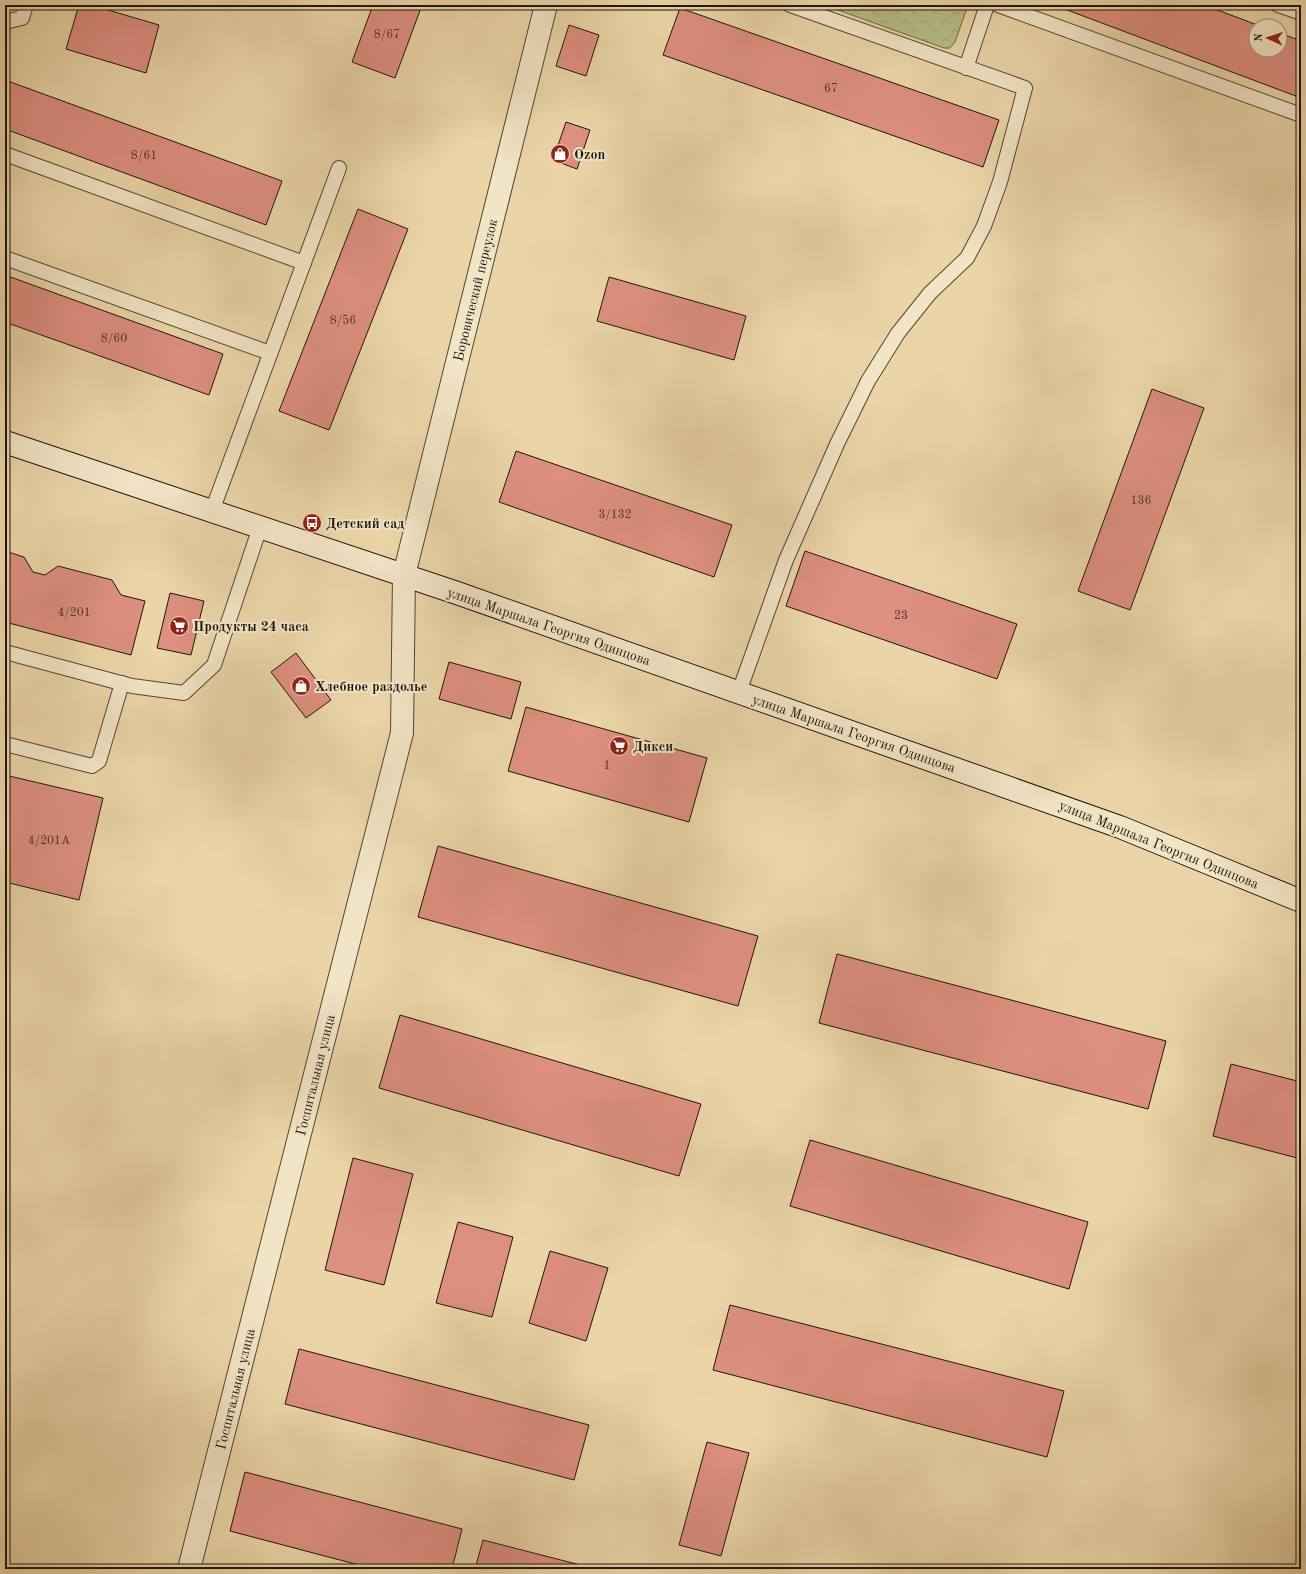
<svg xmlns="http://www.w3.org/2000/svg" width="1306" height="1574" viewBox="0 0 1306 1574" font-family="'Old Standard TT',serif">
<defs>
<pattern id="forest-crowns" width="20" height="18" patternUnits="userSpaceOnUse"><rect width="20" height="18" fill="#b8bd87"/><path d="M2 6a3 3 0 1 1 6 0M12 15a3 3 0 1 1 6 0" fill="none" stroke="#9ea273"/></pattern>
</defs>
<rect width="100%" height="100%" fill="#ebd5a7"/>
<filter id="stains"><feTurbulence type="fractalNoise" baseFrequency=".005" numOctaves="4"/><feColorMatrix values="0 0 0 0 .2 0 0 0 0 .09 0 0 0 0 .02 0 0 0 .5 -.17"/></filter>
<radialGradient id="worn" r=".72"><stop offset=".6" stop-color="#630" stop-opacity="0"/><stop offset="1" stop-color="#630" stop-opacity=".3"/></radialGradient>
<polygon fill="url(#forest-crowns)" stroke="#6b6a4a" points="824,5 968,5 955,42 950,48 944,48"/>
<g fill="#dd8f81" stroke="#1e160d">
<polygon points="79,5 91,5 159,25 146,73 66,49"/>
<polygon points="373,5 422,5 395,78 352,62"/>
<polygon points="1054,5 1204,5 1260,26 1256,26 1256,50 1280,50 1280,33 1301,41 1301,98"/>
<polygon points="680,8 999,120 983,167 663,55"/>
<polygon points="569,25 599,35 586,76 556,66"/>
<polygon points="5,80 282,181 266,225 5,129"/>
<polygon points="566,122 590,130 577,169 553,160"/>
<polygon points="358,209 408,229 329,430 279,411"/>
<polygon points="5,275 223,354 209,395 5,322"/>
<polygon points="609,277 746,316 734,360 597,321"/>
<polygon points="1152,389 1204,408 1130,610 1078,591"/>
<polygon points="516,451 732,525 714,577 499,502"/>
<polygon points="5,551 24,557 33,572 45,575 58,566 112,580 121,595 145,601 131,655 5,622"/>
<polygon points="805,551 1017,624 997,679 786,606"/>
<polygon points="170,593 204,601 191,655 157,648"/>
<polygon points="296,653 331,700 306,718 271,672"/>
<polygon points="449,662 521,682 511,719 439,699"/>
<polygon points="526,707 707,758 689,822 508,771"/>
<polygon points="5,775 103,798 79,900 5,882"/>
<polygon points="438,846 758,936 738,1006 418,917"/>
<polygon points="837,954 1166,1041 1148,1109 819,1023"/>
<polygon points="400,1015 701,1104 679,1176 379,1088"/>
<polygon points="1231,1064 1301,1082 1301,1159 1213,1136"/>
<polygon points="810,1140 1088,1222 1069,1289 790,1206"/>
<polygon points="353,1158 413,1174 384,1285 325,1270"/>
<polygon points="458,1222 513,1237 492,1317 436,1303"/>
<polygon points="550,1251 608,1268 586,1341 529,1323"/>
<polygon points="730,1305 1064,1391 1047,1457 713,1370"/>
<polygon points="299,1349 589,1425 574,1480 285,1404"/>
<polygon points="707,1442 749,1453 721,1556 679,1545"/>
<polygon points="245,1472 462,1529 452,1569 374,1569 230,1531"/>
<polygon points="483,1540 596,1569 475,1569"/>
</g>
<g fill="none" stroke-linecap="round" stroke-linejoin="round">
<g stroke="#514634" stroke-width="16">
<g id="lane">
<polyline points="998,5 1301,115"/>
<polyline points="1278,5 1301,13"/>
<polyline points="5,22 22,18 26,5"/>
<polyline points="966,68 987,5"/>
<polyline points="5,154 304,263"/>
<polyline points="5,258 270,353"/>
<polyline points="212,511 339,168"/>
<polyline points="5,652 132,686 184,693 214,665 260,527"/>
<polyline points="739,692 786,560 837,444 868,381 898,333 930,293 967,258 984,226 1000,182 1025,88 790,5"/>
<polyline points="5,744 92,766 99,761 122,683"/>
</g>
</g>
<g stroke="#514634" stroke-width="24">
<polyline id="street" points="189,1569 402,733 404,575 546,5"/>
</g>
<g stroke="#1e160d" stroke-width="24">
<polyline id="secondary" points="5,442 457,593 1120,827 1301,901"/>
</g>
<use href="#lane" stroke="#f2e4c6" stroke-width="14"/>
<use href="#street" stroke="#f2e4c6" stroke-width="22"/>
<use href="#secondary" stroke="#f2e4c6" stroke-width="22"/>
</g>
<defs>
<g id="shop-disc" transform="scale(1)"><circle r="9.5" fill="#8f2418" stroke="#f2e4c6"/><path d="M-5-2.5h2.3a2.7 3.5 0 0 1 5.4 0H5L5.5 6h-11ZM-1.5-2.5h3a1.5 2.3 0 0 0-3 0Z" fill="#fff"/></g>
<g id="bus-disc" transform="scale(1)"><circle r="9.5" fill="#8f2418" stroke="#f2e4c6"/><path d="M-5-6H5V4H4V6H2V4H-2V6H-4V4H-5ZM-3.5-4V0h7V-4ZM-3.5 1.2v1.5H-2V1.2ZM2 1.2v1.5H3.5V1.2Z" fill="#fff"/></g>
<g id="supermarket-disc" transform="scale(1)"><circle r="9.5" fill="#8f2418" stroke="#f2e4c6"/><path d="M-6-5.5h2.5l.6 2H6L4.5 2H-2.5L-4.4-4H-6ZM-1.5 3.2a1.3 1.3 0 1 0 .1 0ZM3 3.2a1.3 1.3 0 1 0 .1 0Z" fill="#fff"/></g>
</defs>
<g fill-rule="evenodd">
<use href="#shop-disc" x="560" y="154"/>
<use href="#bus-disc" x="312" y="523"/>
<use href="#supermarket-disc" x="179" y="626"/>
<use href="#shop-disc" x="301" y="686"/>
<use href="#supermarket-disc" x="619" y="746"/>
</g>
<g text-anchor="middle" stroke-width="4" stroke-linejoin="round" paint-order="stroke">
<g font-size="12" fill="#4e342a">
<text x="387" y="38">8/67</text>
<text x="831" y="92">67</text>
<text x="144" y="159">8/61</text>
<text x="343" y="324">8/56</text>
<text x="114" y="342">8/60</text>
<text x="1141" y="504">136</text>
<text x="615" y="518">3/132</text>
<text x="74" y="616">4/201</text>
<text x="901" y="619">23</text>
<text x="607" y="769">1</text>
<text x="49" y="844">4/201А</text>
</g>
<g font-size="14" font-weight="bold" fill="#1e160d" stroke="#f2e4c6" text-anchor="start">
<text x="574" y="159">Ozon</text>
<text x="326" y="528">Детский сад</text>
<text x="193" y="631">Продукты 24 часа</text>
<text x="315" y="691">Хлебное раздолье</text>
<text x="633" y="751">Дикси</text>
</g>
<g font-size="14" fill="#1e160d" stroke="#f2e4c6">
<text transform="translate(475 290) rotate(-76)" y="5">Боровический переулок</text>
<text transform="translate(549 626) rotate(19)" y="5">улица Маршала Георгия Одинцова</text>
<text transform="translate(854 733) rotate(19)" y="5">улица Маршала Георгия Одинцова</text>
<text transform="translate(1159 844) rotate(22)" y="5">улица Маршала Георгия Одинцова</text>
<text transform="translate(315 1075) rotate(-76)" y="5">Госпитальная улица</text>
<text transform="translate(235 1389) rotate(-76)" y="5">Госпитальная улица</text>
</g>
</g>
<rect width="1306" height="1574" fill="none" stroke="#ebd5a7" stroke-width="20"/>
<rect x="6" y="6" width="1294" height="1562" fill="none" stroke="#1e160d" stroke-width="2"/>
<rect x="10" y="10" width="1286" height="1554" fill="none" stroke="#1e160d"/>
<g transform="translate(1268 38) rotate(273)"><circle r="19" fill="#f2e4c6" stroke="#9d927c"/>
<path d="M0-3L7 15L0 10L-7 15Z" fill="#8f2418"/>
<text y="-6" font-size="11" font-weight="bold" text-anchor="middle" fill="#1e160d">N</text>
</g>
<rect width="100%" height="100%" filter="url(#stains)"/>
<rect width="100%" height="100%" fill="url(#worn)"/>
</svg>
